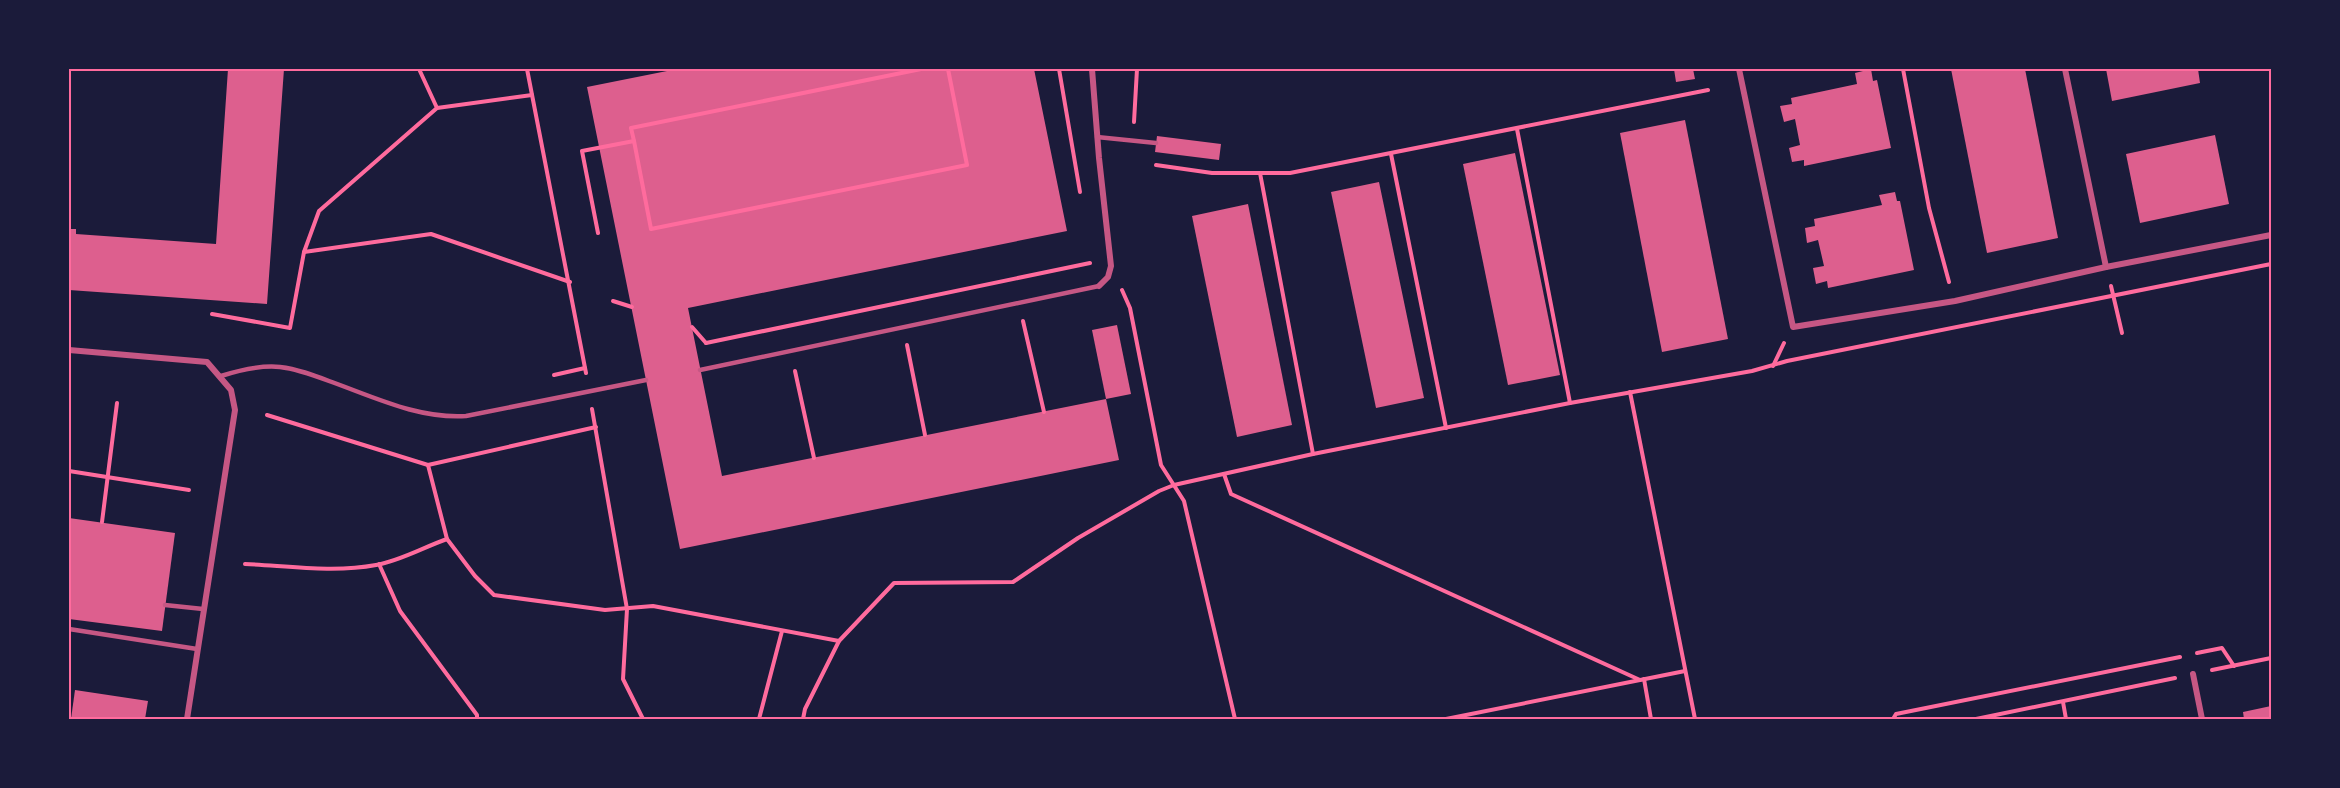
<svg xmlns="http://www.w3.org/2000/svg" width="2340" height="788" viewBox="0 0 2340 788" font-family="'Work Sans',sans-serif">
<rect width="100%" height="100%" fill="#1b1b3a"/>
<g fill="#dd5f8e">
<polygon points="228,69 284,69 267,304 69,290 69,229 76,229 76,234 216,244"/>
<polygon points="677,69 1034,69 1067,231 688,308 722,476 1106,399 1119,460 680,549 587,87"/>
<polygon points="1674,69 1693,69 1695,79 1676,82"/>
<polygon points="1871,69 1873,81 1877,80 1891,148 1804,166 1804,160 1792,162 1789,148 1800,145 1795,119 1784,122 1780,106 1792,104 1791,98 1857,84 1855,73"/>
<polygon points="1951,69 2025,69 2058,238 1987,253"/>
<polygon points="2106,69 2198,69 2200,83 2112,101"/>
<polygon points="1685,120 1728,339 1662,352 1620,133"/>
<polygon points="2215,135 2229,204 2140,223 2126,154"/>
<polygon points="1157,136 1221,144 1219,160 1155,152"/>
<polygon points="1515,153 1560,375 1508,385 1463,164"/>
<polygon points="1379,182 1424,398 1376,408 1331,192"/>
<polygon points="1895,192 1897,201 1900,201 1914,270 1828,288 1827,281 1816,284 1813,268 1824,266 1818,240 1807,243 1805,228 1815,226 1814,219 1882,205 1879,195"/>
<polygon points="1248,204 1292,425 1237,437 1192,216"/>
<polygon points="1117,325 1131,394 1106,399 1092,330"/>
<polygon points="69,518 175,533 162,631 69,619"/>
<polygon points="75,690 148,701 145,719 71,719"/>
<polygon points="2271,706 2271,719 2244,719 2243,712"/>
</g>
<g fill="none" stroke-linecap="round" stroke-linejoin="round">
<g stroke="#ff6b9d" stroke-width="4">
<polyline points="419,69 437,108"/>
<polyline points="527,69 586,373"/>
<polyline points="1059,69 1080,192"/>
<polyline points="1903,69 1929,208 1949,282"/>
<polyline points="532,95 437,108 319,211 304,252 431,234 570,282"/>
<polyline points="1134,122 1137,69"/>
<polyline points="1517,129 1570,403"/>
<polyline points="634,141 631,128 921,69"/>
<polyline points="1391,154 1446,428"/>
<polyline points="1156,165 1212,173 1290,173 1708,90"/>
<polyline points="1260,173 1313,454"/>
<polyline points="598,233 582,151 634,141 651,229 967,165 948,69"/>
<polyline points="2111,286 2122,333"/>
<polyline points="1122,290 1130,308 1161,465 1184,501 1235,719"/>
<polyline points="613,301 632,307"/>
<polyline points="212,314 290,328 304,252"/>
<polyline points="1023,321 1044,412"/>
<polyline points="692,327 706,343"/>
<polyline points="706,343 1090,263"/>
<polyline points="907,345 925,435"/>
<polyline points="1773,366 1784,343"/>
<polyline points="795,371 814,458"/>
<polyline points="554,375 585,368"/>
<polyline points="1630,392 1695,719"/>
<polyline points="592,409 627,609 623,679 643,719"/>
<polyline points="267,415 428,465 596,427"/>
<polyline points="428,465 447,539 475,576 494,595 605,610 653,606 839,641"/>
<polyline points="69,471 189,490"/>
<polyline points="1224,474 1231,494 1640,680"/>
<polyline points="102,522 117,403"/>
<path d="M245 564C288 566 334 573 376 565 400 561 424 547 447 539"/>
<polyline points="379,564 400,611 477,715 477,719"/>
<polyline points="2197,653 2222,648 2234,666"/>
<polyline points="2212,670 2271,658"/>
<polyline points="1644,679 1651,719"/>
<polyline points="2063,702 2066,719"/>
<polyline points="759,719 782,631"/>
<polyline points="803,719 805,709 839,641 894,583 1013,582 1078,538 1159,491 1174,485 1313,454 1570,403 1752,371 1787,361 2271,264"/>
<polyline points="1446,719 1685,671"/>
<polyline points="1893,719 1896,714 2180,657"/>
<polyline points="1976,719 2175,678"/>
</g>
<g stroke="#c65784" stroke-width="4.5">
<polyline points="1097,137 1156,143"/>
<polyline points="700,370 1099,286"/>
<path d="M221 376C240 370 260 365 280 367 297 369 313 375 329 381 374 397 418 419 466 416L646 380"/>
<polyline points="165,605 203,609"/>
<polyline points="69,629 197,649"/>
</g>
<g stroke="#c65784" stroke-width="6">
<polyline points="1092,69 1099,158 1111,266 1108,277 1099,286"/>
<polyline points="1739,69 1793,327 1955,301 2106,267 2271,235"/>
<polyline points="2065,69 2106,267"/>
<polyline points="69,350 207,362 231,390 235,410 187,719"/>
<polyline points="2193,674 2202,719"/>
</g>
</g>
<rect width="2340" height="788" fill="none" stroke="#1b1b3a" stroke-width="141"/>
<rect x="70" y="70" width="2200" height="648" fill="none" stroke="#ff6b9d" stroke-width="2"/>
</svg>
